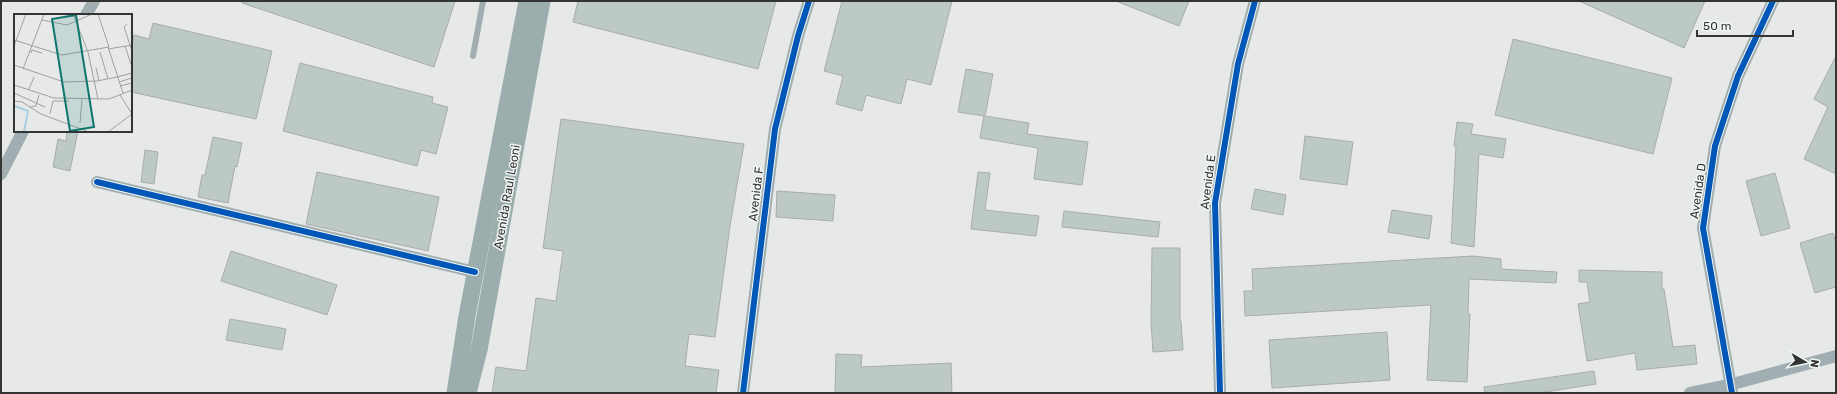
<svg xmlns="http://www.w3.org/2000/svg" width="1837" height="394" viewBox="0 0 1837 394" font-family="Rubik,sans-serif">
<rect width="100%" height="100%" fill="#e6e9e8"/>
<g fill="#bcc9c4" stroke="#aaacac">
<polygon points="242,1 455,1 434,67 242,3"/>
<polygon points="578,1 776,1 758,69 573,22"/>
<polygon points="842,1 952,1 931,85 907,79 901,104 866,95 862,111 836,104 843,76 824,71"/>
<polygon points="1116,1 1189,1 1179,26"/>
<polygon points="1579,1 1705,1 1684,48"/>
<polygon points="153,23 272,51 256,119 131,92 131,46 134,35 149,39"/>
<polygon points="1513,39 1672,78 1653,154 1495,115"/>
<polygon points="1836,56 1836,174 1804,159 1828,107 1814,99"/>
<polygon points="300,63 433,97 432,103 448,107 436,154 421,150 417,166 283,131"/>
<polygon points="966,69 993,74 985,116 1029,123 1027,134 1088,142 1082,185 1034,179 1038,148 980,138 984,116 958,112"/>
<polygon points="561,119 744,144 730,226 715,337 689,334 685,366 719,370 716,393 492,393 496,367 526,371 536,298 556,301 563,251 543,248"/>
<polygon points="1457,122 1473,124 1471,134 1506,139 1503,158 1479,154 1474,247 1451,243 1456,146 1454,146"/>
<polygon points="67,131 78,131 70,171 53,167 58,139 66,141"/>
<polygon points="1305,136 1353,142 1347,185 1300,179"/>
<polygon points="213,137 242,143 237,167 235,166 228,203 198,197 202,175 205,175"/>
<polygon points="145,150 158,152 154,184 141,182"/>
<polygon points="317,172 439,197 428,251 306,224"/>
<polygon points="978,172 990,173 985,210 1039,216 1036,236 971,229"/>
<polygon points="1775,173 1790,228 1761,236 1746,181"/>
<polygon points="1255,189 1286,195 1283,215 1251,209"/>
<polygon points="777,191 835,195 833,221 776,217"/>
<polygon points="1392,210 1432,216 1429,239 1388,232"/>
<polygon points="1064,211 1160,222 1158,237 1062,227"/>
<polygon points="1833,233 1836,243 1836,287 1815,293 1800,243"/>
<polygon points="1152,248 1180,248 1180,321 1181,321 1183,350 1153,352 1151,323"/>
<polygon points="231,251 337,285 327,315 221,281"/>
<polygon points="1473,256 1501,259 1501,269 1557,272 1556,283 1469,279 1468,314 1470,314 1467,382 1427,380 1431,305 1245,316 1244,291 1253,291 1252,269"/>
<polygon points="1579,270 1662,272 1662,289 1664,289 1673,347 1695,345 1697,364 1637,370 1635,353 1587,361 1578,304 1590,302 1587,282 1579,282"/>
<polygon points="230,319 286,329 282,350 226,340"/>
<polygon points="1387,332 1390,380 1272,388 1269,340"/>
<polygon points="836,354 862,355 861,367 951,363 952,393 835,393"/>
<polygon points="1594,371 1596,384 1539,393 1485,393 1484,387"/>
</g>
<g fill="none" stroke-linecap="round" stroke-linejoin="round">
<polyline stroke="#a0aeb1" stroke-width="6" points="473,56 483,1"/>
<g stroke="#a0aeb1" stroke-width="12">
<polyline points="86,15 94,1"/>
<polyline points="1,174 23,131"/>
<polyline points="97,182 475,272"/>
<polyline points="743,393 775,129 798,36 809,1"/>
<polyline points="1220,393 1215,203 1238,64 1255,1"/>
<polyline points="1690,393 1729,385 1836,356"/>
<polyline points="1732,393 1703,228 1715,146 1738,76 1773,1"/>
</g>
<g stroke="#9cadae" stroke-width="17">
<polyline points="455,393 467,316 527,1"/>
<polyline points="468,393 479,350 542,1"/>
</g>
<g stroke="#f2f7f6" stroke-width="8">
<g id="cycleway">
<polyline points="97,182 475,272"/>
<polyline points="743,393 775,129 798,36 809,1"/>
<polyline points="1220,393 1215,203 1238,64 1255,1"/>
<polyline points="1732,393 1703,228 1715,146 1738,76 1773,1"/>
</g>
</g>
<use href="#cycleway" stroke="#0057b8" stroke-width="6"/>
</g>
<g text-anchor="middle" stroke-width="3" stroke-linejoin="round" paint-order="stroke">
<g font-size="12" fill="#333434" stroke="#f2f7f6">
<text transform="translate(1208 182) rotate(-83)" y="4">Avenida E</text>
<text transform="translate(1698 191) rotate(-82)" y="4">Avenida D</text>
<text transform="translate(756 194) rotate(-83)" y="4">Avenida F</text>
<text transform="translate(507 197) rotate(-80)" y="4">Avenida Raul Leoni</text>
</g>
</g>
<g transform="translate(14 14)">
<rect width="118" height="118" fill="#e6e9e8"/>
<path fill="none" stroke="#a8cfe1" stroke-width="2" d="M0 92 14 97 10 118"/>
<path fill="none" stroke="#9ea1a0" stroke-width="1" d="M59 0 74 38 84 85M28 6 53 11 78 0M113 10 110 13 118 37M0 26 48 41 95 33 84 0M0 32 12 0M111 32 118 53M94 33 109 79M94 35 118 31M86 38 94 65M17 39 18 36 28 39M0 51 50 68 83 67 103 63M82 54 85 67M9 55 30 0M103 63 118 59M105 68 118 64M0 71 40 84 95 85 118 76M106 72 118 69M15 75 20 63M0 79 31 93M106 81 118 100M0 87 8 88 27 100 75 118M16 93 22 92 25 81M36 100 39 87H55M66 109 68 85M94 118 118 100"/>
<path fill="#0f766e" fill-opacity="0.15" stroke="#0f766e" stroke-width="2" d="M62 1 80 113 56 117 38 5Z"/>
<rect width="118" height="118" fill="none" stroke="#333434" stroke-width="2"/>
</g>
<rect width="1837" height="394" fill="none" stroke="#333434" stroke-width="4"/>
<g transform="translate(1805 362) rotate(99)" stroke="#f2f7f6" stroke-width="3" paint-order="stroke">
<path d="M0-3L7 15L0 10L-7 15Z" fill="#333434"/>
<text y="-6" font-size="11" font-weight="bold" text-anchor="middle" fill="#333434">N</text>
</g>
<path d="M1697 30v6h96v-6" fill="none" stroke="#333434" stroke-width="2"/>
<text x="1703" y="30" font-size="12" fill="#333434" stroke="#f2f7f6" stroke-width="3" paint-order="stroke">50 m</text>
</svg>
